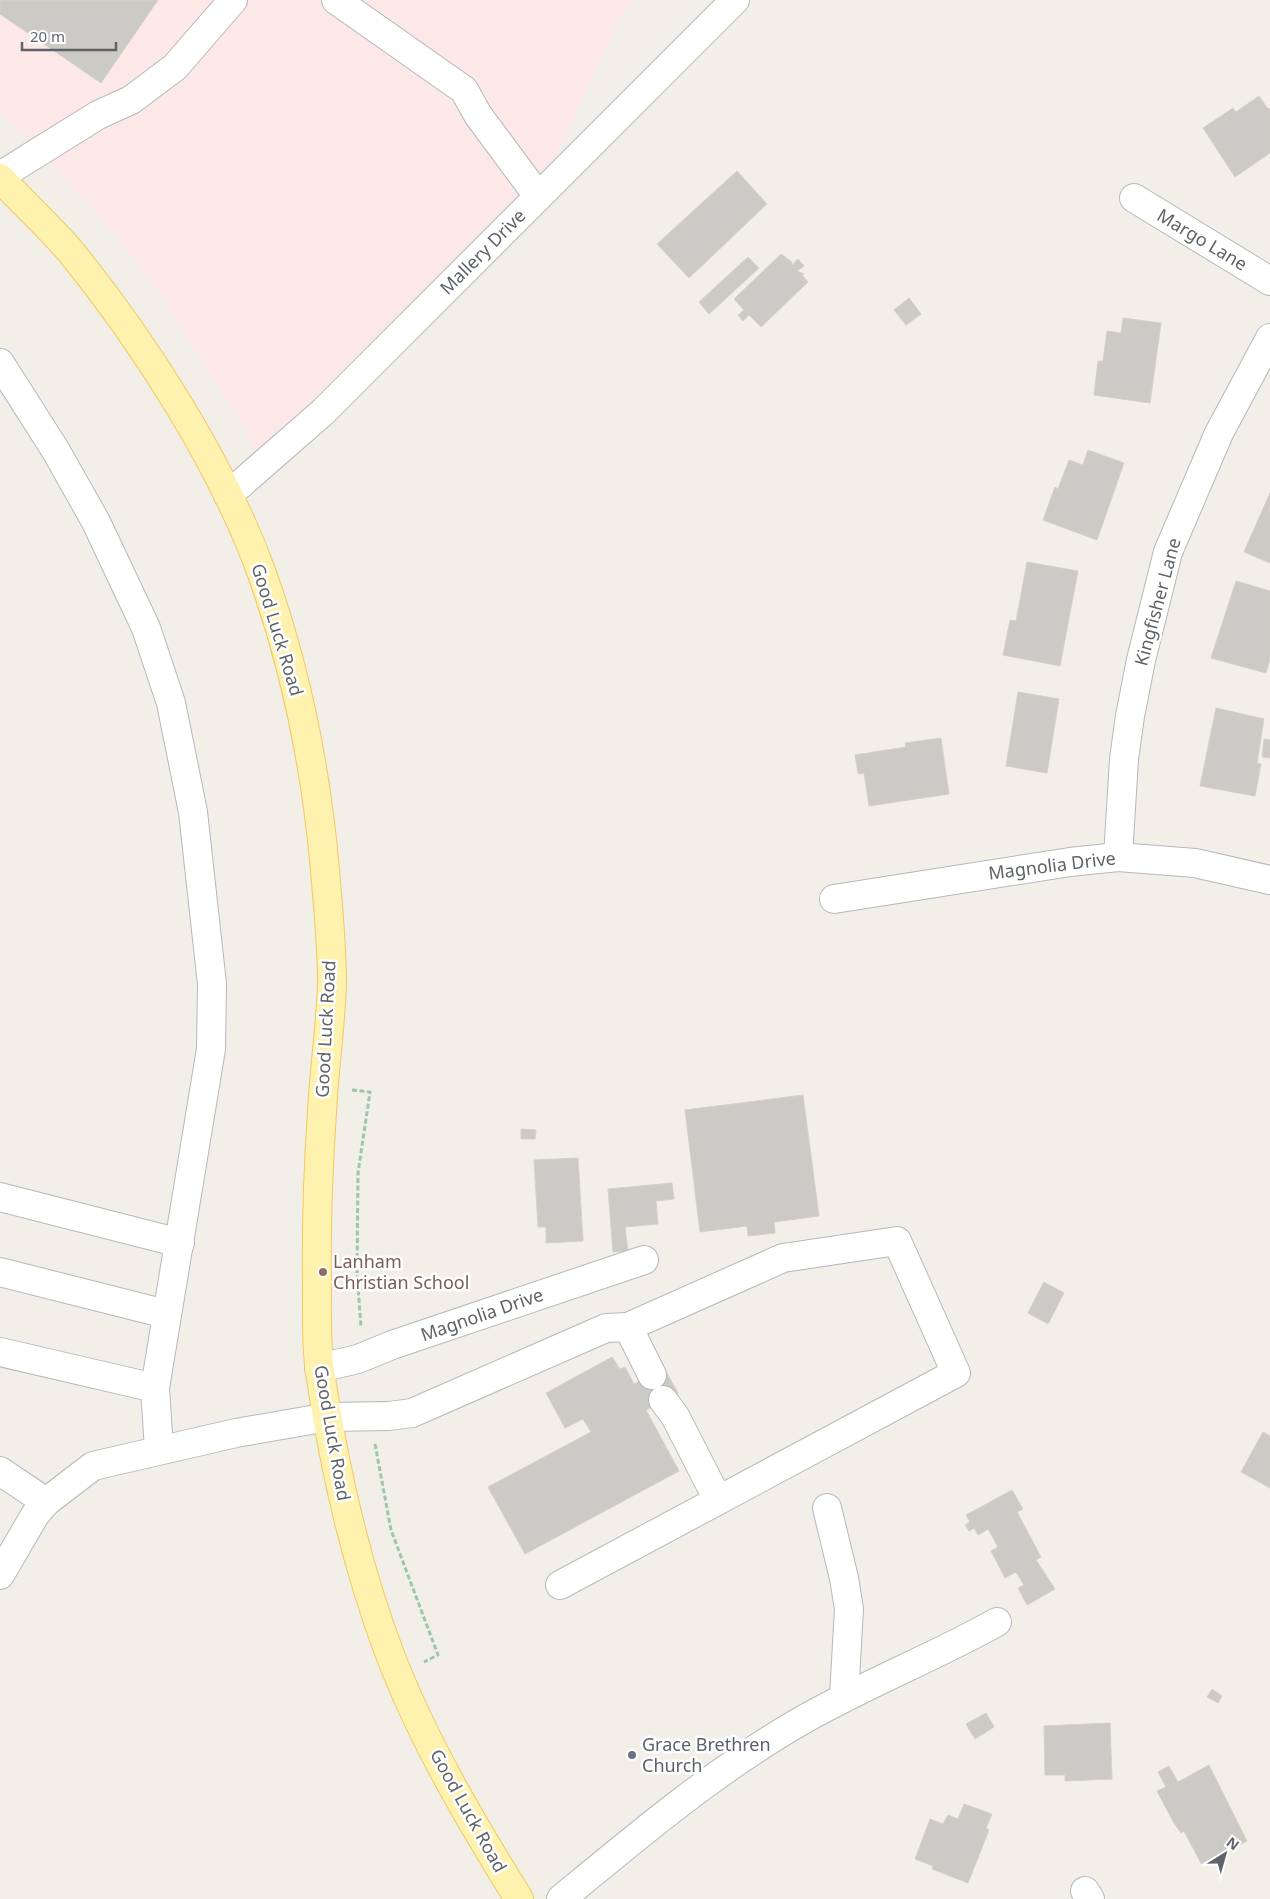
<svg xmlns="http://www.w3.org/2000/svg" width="1270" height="1899" viewBox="0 0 1270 1899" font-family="'Noto Sans',sans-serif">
<rect width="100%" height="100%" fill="#f1efe8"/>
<polygon fill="#fce8e6" points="0,0 633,0 619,21 538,196 262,465 243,427 156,288 121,242 47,158 0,113"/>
<g fill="#cccac5" stroke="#d6d1c6">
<polygon points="0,0 158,0 101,83 0,14"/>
<polygon points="1259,96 1268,109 1270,108 1270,153 1235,177 1203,128 1233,108 1236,112"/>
<polygon points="737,171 767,204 689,278 657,244"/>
<polygon points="781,254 792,262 792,265 798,259 804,266 797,271 804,274 802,275 808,282 761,327 749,315 743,321 738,315 744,310 734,299"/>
<polygon points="748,257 759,268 709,314 699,302"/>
<polygon points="909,298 921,314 906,325 894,310"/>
<polygon points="1123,318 1161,323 1150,403 1094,395 1098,361 1103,361 1107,331 1121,333"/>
<polygon points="1088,450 1124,463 1097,540 1043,520 1055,487 1058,489 1069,460 1083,465"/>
<polygon points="1270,493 1270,563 1244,552"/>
<polygon points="1027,562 1078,571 1060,666 1003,655 1010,620 1016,621"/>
<polygon points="1236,581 1270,591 1270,659 1266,673 1211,658"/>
<polygon points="1018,692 1059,699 1047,773 1006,766"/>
<polygon points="1216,708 1264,719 1257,763 1261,764 1255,796 1200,786"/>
<polygon points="941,738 949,794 869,806 864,773 858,774 855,755 906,747 905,743"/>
<polygon points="1264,739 1270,740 1270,758 1262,757"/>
<polygon points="803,1095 819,1216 774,1222 775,1233 748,1236 747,1226 700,1232 685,1110"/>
<polygon points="521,1129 536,1130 535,1139 521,1139"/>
<polygon points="578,1158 583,1241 546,1243 546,1227 538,1227 534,1160"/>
<polygon points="672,1183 674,1199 656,1201 658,1224 625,1227 628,1251 613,1252 608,1189"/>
<polygon points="1044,1282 1064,1293 1048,1324 1028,1313"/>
<polygon points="612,1357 620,1369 625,1367 634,1384 664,1368 678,1393 646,1410 679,1471 525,1554 488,1487 591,1432 583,1419 565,1428 546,1393"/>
<polygon points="1263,1432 1270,1436 1270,1488 1241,1472"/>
<polygon points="1012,1490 1023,1509 1017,1512 1041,1557 1036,1560 1055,1589 1027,1605 1018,1588 1024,1585 1016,1572 1005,1578 991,1551 998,1547 988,1529 978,1535 974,1528 969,1531 965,1525 970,1522 966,1515"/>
<polygon points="1212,1689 1222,1696 1218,1703 1207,1697"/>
<polygon points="986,1713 994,1727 975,1739 966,1724"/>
<polygon points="1110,1723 1112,1779 1065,1781 1065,1775 1045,1775 1044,1726"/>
<polygon points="1209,1765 1247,1841 1202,1865 1184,1831 1181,1833 1174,1823 1157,1791 1166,1787 1158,1772 1169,1766 1178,1782"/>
<polygon points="964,1804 992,1814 986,1828 989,1830 968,1883 932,1869 933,1866 915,1859 930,1819 943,1824 948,1815 958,1819"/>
</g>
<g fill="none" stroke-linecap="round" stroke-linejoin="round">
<g stroke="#b5b8bc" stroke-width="30">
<g id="minor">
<polyline points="336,0 464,90 478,115 538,196"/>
<polyline points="0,176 98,115 131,100 175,67 233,0"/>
<polyline points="1134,198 1270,281"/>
<polyline points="0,363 56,451 96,522 146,628 171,703 193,812 212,984 211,1049 155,1388 159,1450"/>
<polyline points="228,495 323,412 735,0"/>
<polyline points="1118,857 1124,759 1130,716 1141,660 1168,552 1219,433 1270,338"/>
<polyline points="834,899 1070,862 1118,857 1195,863 1270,880"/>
<polyline points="0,1197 180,1243"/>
<polyline points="0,1272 166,1314"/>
<polyline points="628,1327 652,1375"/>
<polyline points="0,1352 155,1388"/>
<polyline points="319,1368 358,1359 392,1345 644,1260"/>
<polyline points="663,1400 675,1416 718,1500"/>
<polyline points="0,1471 46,1502"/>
<polyline points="827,1508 844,1578 849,1609 844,1696"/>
<polyline points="0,1575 35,1515 46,1502 93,1466 236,1433 328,1417 389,1416 412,1413 606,1328 628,1327 783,1258 897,1241 956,1373 560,1585"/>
<polyline points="1085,1891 1090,1899"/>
<path d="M561 1899C636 1837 711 1774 794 1725 860 1686 931 1659 997 1622"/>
</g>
</g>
<g stroke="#f2c960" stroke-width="30">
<path id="major" d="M0 178C23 203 49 226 71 252 144 342 221 462 261 571 296 668 316 768 325 870 328 907 332 945 332 982 331 1025 324 1069 322 1112 318 1171 316 1230 317 1289 317 1316 316 1345 320 1372 334 1468 355 1561 389 1652 422 1739 470 1820 519 1899"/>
</g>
<g stroke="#9cc7a9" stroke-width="3" stroke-dasharray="5 2.5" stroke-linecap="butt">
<polyline points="352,1090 370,1092 358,1173 357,1273 361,1327"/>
<polyline points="375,1444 391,1530 438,1655 424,1662"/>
</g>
<use href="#minor" stroke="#fff" stroke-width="28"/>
<use href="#major" stroke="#fff2af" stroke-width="28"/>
</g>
<circle fill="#8d6e63" stroke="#fff" stroke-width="2" cx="323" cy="1272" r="5"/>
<circle fill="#6b7280" stroke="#fff" stroke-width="2" cx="632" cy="1755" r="5"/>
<g text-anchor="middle" stroke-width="5" stroke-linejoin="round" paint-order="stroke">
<g font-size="18" fill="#5f6368" stroke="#fff">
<text transform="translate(1202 240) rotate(31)" y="6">Margo Lane</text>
<text transform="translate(483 252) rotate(-45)" y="6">Mallery Drive</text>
<text transform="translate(1158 602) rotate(-75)" y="6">Kingfisher Lane</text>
<text transform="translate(277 630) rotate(73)" y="6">Good Luck Road</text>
<text transform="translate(1052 866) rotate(-7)" y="6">Magnolia Drive</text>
<text transform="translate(326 1029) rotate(-87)" y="6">Good Luck Road</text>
<text transform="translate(482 1315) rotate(-19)" y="6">Magnolia Drive</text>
<text transform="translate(332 1433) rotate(80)" y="6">Good Luck Road</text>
<text transform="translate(468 1811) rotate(61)" y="6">Good Luck Road</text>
</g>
<g font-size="18" fill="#785e54" stroke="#fff" text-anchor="start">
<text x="333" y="1268">Lanham<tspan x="333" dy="21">Christian School</tspan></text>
</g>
<g font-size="18" fill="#5b616d" stroke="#fff" text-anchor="start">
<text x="642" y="1751">Grace Brethren<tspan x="642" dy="21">Church</tspan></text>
</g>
</g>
<g transform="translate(1225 1854) rotate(37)" stroke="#ffffff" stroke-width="4" paint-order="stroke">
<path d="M0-4L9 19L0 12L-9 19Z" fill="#5f6368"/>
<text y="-8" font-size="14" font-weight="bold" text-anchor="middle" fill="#5f6368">N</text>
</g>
<path d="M22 42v8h94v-8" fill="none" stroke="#5f6368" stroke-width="2.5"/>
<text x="30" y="42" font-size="15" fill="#5f6368" stroke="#ffffff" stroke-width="4" paint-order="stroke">20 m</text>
</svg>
